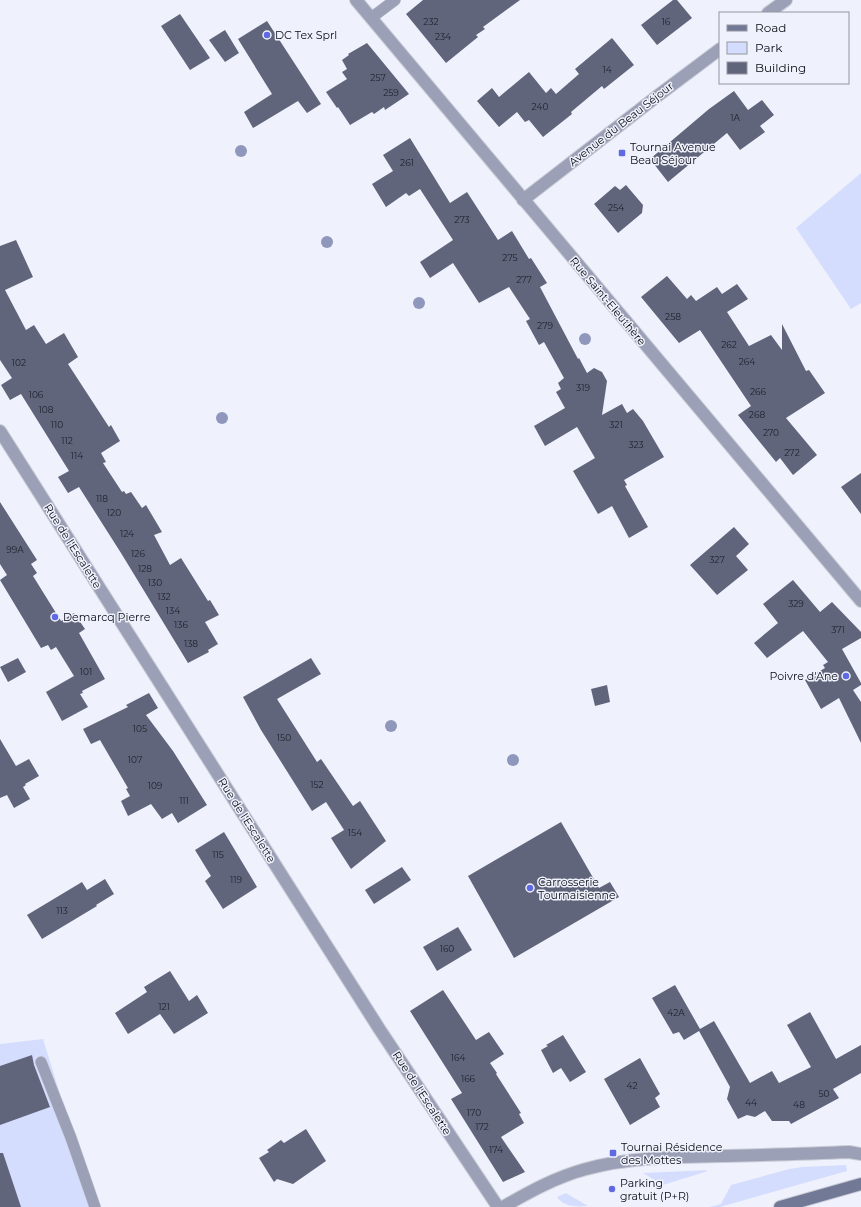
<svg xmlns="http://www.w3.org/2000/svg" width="861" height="1207" viewBox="0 0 861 1207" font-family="Montserrat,sans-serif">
<rect width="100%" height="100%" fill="#eff2fc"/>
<g fill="#d5ddfe">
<polygon points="861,173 861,303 851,309 796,228"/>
<polygon points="43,1039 95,1207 0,1207 0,1044"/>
<polygon points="846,1165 847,1171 720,1207 709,1207 721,1204 731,1185 789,1169 802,1167"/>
<polygon points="708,1170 705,1172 663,1185 643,1173"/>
<path d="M566 1193 588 1206C576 1207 564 1207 557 1197Z"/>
</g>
<g fill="#61657b">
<polygon points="423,0 520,0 483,27 485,29 476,35 478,37 446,63 406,14"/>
<polygon points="673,0 677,0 692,18 657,45 641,25"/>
<polygon points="180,14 210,58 190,70 161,26"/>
<polygon points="267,21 321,104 307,113 298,101 253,128 244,112 272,94 238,39"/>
<polygon points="225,30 239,53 225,62 209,40"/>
<polygon points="612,38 634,65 604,89 602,86 571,112 572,114 543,137 529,120 525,122 517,112 499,127 477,101 492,88 499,97 529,72 546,93 551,88 556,94 579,74 575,69"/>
<polygon points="367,43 409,94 385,110 384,107 374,114 372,112 350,125 338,107 337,108 326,92 347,79 342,72 347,69 342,60 349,55 348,54"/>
<polygon points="734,91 748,110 762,100 774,115 760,126 765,132 740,150 727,133 668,182 650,159 709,109"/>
<polygon points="410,138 450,203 467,192 498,240 512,231 529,259 531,258 547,283 540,287 578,359 579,358 587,373 594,368 602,372 607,381 602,415 622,404 627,413 633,409 643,421 664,457 624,480 627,485 625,486 648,527 629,538 612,506 598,514 573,471 595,458 577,427 545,446 534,426 565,408 556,392 561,389 558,383 564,378 544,342 539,345 526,321 530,319 509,287 479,303 453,263 430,278 420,262 453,240 420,189 409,196 406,193 386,207 372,184 393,171 383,155"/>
<polygon points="626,185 643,205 642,213 618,233 594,204 615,186 620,190"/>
<polygon points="16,240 33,277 5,290 26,330 34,325 46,344 64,333 78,357 68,364 109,427 111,425 120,441 101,453 106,462 103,463 122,492 124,491 126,494 131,492 142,508 146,505 162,532 154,535 170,565 181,558 208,601 210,600 219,615 205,622 218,644 208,650 209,652 188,663 121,553 79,487 68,493 58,477 69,471 21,394 10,400 1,385 12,378 0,360 0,246"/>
<polygon points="667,276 687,299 691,295 696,301 717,287 722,294 737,284 748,299 727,312 749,346 771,335 782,350 782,324 806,371 809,370 825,393 786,418 817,455 793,475 780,458 776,462 738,415 751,406 700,330 679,343 641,297"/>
<polygon points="861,473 861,514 841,487"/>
<polygon points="0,502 37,560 31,564 37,573 33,576 61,621 74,613 85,629 79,633 105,679 82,691 83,693 80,694 88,707 62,721 46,692 74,676 56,647 51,650 48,645 41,648 0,580 7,575 0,564"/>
<polygon points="734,527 749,544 736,556 748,570 717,595 690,565"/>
<polygon points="793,580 820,612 832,602 861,632 861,638 842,649 861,683 861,685 853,690 861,702 861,743 839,698 821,709 805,680 825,668 823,665 828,662 803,631 767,658 754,643 778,623 763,604"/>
<polygon points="18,658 26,672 8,682 0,667"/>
<polygon points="311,658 321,674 277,699 317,762 321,759 353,806 360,801 386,841 351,869 331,838 344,830 326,802 312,811 261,730 243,697"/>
<polygon points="607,685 610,702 595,706 591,689"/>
<polygon points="149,693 158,708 146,715 173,751 207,805 178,823 172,813 162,819 151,804 128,816 121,801 130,796 126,789 128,788 100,740 91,744 83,729 128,707 126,705"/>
<polygon points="0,739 16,766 29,759 39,776 25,784 26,785 23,787 30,799 14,808 7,795 0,798"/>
<polygon points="561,822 599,888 610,882 619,897 514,958 468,876"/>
<polygon points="224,832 257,887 223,909 205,881 211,876 195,850"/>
<polygon points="402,867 411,880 374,904 365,890"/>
<polygon points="105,879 114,894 96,905 97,906 42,939 27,915 82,882 87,890"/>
<polygon points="458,927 472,950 437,971 423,947"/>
<polygon points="170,971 189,1001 197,995 208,1013 174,1034 160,1014 128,1034 115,1013 147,992 144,987"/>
<polygon points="675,985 700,1029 714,1021 750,1083 772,1071 779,1083 811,1067 787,1025 810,1012 836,1059 861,1045 861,1073 833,1089 839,1098 791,1124 789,1121 772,1121 765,1111 755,1117 747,1115 738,1119 727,1099 730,1087 699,1031 684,1040 679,1032 673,1034 652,998"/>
<polygon points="443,990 476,1040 489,1032 504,1054 490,1063 497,1073 496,1074 521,1113 519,1114 524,1123 501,1137 525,1172 503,1182 451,1099 462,1093 410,1011"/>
<polygon points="563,1035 586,1072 570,1082 561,1068 553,1073 541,1050 548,1046 546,1045"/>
<polygon points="32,1055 34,1065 50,1107 0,1125 0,1066"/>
<polygon points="640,1058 660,1094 655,1098 660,1107 630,1125 604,1079"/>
<polygon points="306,1129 326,1161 293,1184 277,1179 274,1182 259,1158 269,1152 267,1150 281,1140 284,1143"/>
<polygon points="0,1153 3,1153 21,1207 0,1207"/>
</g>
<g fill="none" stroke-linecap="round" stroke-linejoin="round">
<g stroke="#cacdd7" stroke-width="12">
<g id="service">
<polyline points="371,18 395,0"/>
<polyline points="41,1062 71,1138 95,1207"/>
</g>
</g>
<g stroke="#cacdd7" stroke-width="14">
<g id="minor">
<polyline points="356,0 861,601"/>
<polyline points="768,13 786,0"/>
<polyline points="523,200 660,94 720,49"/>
<polyline points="0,431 380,1030 498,1207"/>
<path d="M503 1207C529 1192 556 1177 586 1169 630 1157 676 1157 722 1156 764 1155 807 1154 849 1152L861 1154"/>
</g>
</g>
<g stroke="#cacdd7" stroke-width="14">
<polyline id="secondary" points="780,1207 861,1184"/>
</g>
<use href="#service" stroke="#9ba0b6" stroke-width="11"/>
<use href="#minor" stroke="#9ba0b6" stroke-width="12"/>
<use href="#secondary" stroke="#727997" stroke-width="12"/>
</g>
<g fill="#9097bc">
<circle cx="241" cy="151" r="6"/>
<circle cx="327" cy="242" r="6"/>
<circle cx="419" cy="303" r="6"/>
<circle cx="585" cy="339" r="6"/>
<circle cx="222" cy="418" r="6"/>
<circle cx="391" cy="726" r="6"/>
<circle cx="513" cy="760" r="6"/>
</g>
<g fill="#5f6ae2" stroke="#eff2fc" stroke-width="1.5">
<circle cx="267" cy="35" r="4"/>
<rect x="618" y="149" width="8" height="8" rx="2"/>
<circle cx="55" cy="617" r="4"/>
<circle cx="846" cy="676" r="4"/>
<circle cx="530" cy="888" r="4"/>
<rect x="609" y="1149" width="8" height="8" rx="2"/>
<circle cx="612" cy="1189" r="4"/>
</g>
<g text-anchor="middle" stroke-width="3" stroke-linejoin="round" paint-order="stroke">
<g font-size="9" fill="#20222e">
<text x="431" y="25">232</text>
<text x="666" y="25">16</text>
<text x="443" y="40">234</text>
<text x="607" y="73">14</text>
<text x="378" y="81">257</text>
<text x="391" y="96">259</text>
<text x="540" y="110">240</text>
<text x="735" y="121">1A</text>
<text x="407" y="166">261</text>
<text x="616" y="211">254</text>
<text x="462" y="223">273</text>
<text x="510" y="261">275</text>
<text x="524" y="283">277</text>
<text x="673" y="320">258</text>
<text x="545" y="329">279</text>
<text x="729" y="348">262</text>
<text x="747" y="365">264</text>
<text x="19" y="366">102</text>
<text x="583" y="391">319</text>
<text x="758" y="395">266</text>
<text x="36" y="398">106</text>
<text x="46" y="413">108</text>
<text x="757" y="418">268</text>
<text x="57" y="428">110</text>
<text x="616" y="428">321</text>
<text x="771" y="436">270</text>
<text x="67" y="444">112</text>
<text x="636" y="448">323</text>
<text x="792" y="456">272</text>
<text x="77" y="459">114</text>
<text x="102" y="502">118</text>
<text x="114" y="516">120</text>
<text x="127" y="537">124</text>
<text x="15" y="553">99A</text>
<text x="138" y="557">126</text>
<text x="717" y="563">327</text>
<text x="145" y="572">128</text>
<text x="155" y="586">130</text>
<text x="164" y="600">132</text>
<text x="796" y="607">329</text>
<text x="173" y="614">134</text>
<text x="181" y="628">136</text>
<text x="838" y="633">371</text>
<text x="191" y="647">138</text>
<text x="86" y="675">101</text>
<text x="140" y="732">105</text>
<text x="284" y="741">150</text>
<text x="135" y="763">107</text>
<text x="317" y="788">152</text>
<text x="155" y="789">109</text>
<text x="184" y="804">111</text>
<text x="355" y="836">154</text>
<text x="218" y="858">115</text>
<text x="236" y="883">119</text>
<text x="62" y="914">113</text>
<text x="447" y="952">160</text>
<text x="164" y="1010">121</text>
<text x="676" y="1016">42A</text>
<text x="458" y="1061">164</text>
<text x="468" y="1082">166</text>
<text x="632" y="1089">42</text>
<text x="824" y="1097">50</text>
<text x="751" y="1106">44</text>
<text x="799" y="1108">48</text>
<text x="474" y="1116">170</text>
<text x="482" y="1130">172</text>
<text x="496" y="1153">174</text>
</g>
<g font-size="11" fill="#0a0c14" stroke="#eff2fc" text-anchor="start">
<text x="275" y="39">DC Tex Sprl</text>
<text x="630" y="151">Tournai Avenue<tspan x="630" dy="13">Beau Séjour</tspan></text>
<text x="63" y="621">Demarcq Pierre</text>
<text x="838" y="680" text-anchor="end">Poivre d'Ane</text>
<text x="538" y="886">Carrosserie<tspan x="538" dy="13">Tournaisienne</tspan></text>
<text x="621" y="1151">Tournai Résidence<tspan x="621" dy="13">des Mottes</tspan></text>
<text x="620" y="1187">Parking<tspan x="620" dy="13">gratuit (P+R)</tspan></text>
</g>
<g font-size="11" fill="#0a0c14" stroke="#eff2fc">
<text transform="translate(621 124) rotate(-38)" y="4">Avenue du Beau Séjour</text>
<text transform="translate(608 301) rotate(50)" y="4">Rue Saint-Eleuthère</text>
<text transform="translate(73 546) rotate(58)" y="4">Rue de l'Escalette</text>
<text transform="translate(247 820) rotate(58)" y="4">Rue de l'Escalette</text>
<text transform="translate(422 1093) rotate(57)" y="4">Rue de l'Escalette</text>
</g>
</g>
<rect x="719" y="12" width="130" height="72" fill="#eff2fc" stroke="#93969f"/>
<rect x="727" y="25" width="20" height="6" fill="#727997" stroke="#93969f"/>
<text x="755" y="32" font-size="12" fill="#0a0c14">Road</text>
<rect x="727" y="42" width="20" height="12" fill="#d5ddfe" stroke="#93969f"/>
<text x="755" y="52" font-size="12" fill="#0a0c14">Park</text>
<rect x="727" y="62" width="20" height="12" fill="#61657b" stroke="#93969f"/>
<text x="755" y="72" font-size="12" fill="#0a0c14">Building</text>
</svg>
